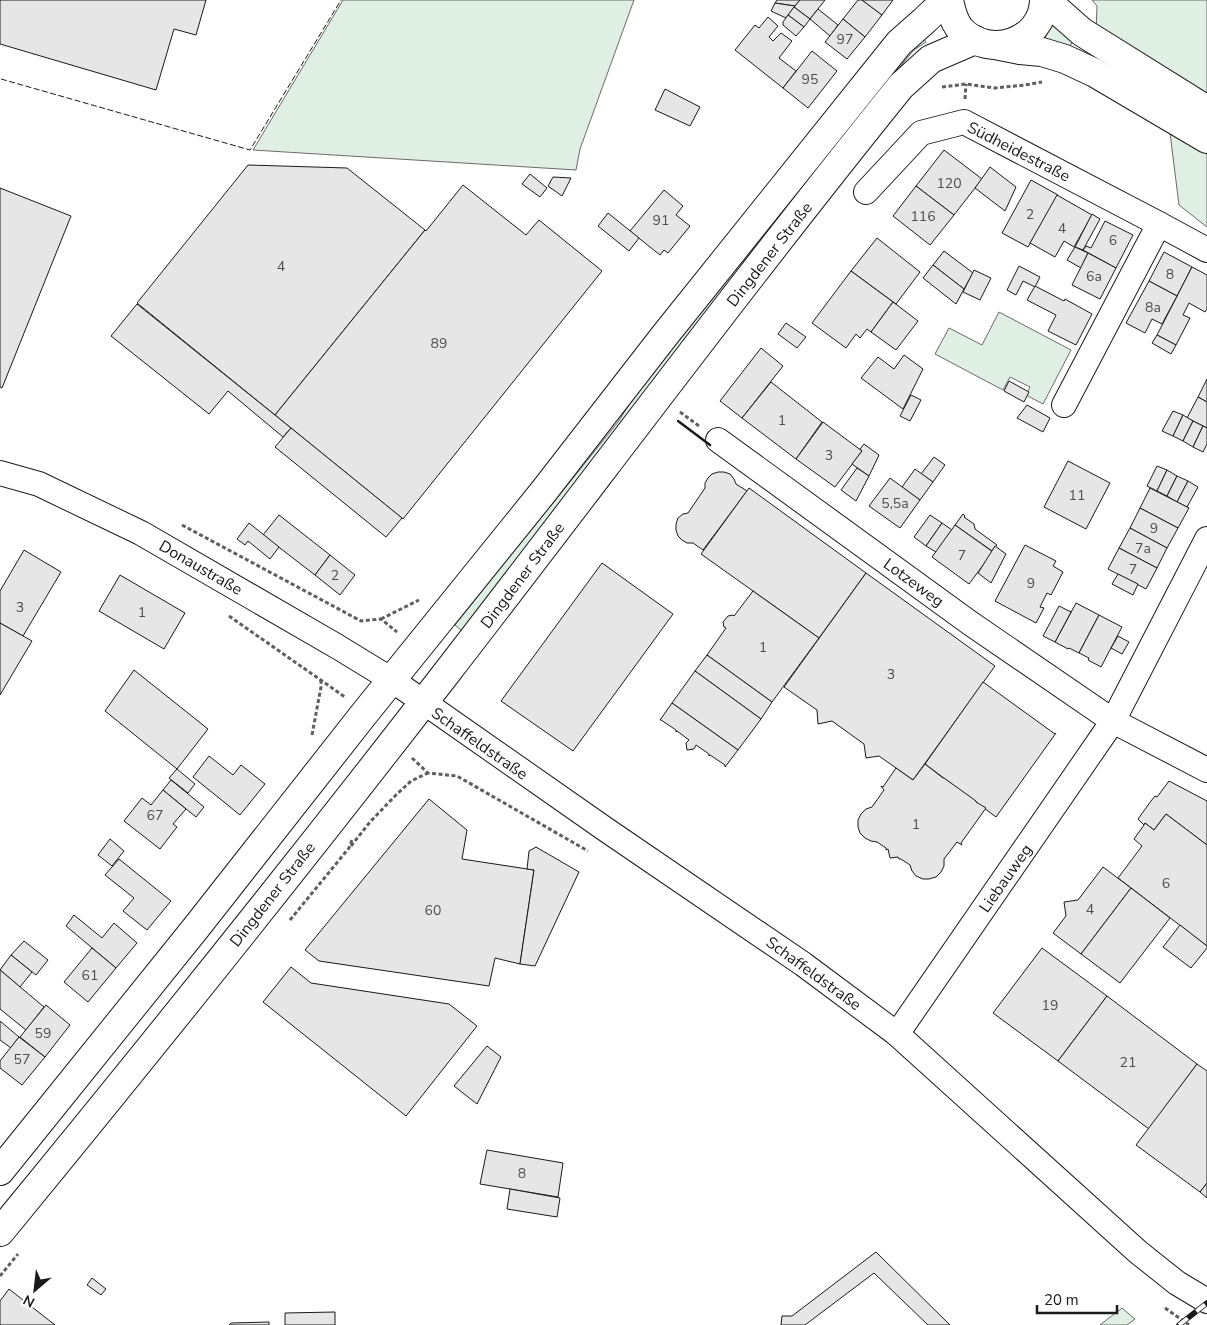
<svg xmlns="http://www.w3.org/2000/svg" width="1207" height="1325" viewBox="0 0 1207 1325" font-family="'Nunito Sans',sans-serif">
<rect width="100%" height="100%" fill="#fff"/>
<g fill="#e0efe3" stroke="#6a6a6a">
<polygon points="343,0 634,0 580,149 576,170 253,150"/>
<polygon points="1092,0 1207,0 1207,98 1096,32 1097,6"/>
<path d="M1052 20 1076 37 1067 50 1037 45C1044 37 1048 30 1052 20Z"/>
<polygon points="921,34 926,42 914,50 904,62 832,154 686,337 625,428 463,632 455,625 618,422 641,386"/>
<polygon points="1170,133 1207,154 1207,227 1179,205"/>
<polygon points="999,312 1071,350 1043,404 1026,395 1030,387 1010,377 1003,390 935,354 949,328 982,345"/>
<polygon points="1122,1308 1135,1319 1127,1325 1100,1325"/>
</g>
<g fill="#e6e6e6" stroke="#1a1a1a">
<polygon points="0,0 206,0 196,35 174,29 156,90 0,44"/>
<polygon points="777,0 800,0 795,6 775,3"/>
<polygon points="800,0 825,0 810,19 794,7"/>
<polygon points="858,0 862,0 882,15 865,37 843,19"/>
<polygon points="862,0 893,0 882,15"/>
<polygon points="775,3 795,6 786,18 771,11"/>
<polygon points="794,7 810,19 804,27 788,15"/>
<polygon points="818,9 838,25 830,36 810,19"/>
<polygon points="788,15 804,27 796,36 783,25 783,22"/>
<polygon points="768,17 778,26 769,37 773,41 781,33 792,41 779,58 796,71 783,88 735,50 755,25 759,28"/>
<polygon points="843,19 865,37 847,59 825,42"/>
<polygon points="812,51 837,71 808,108 783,88"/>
<polygon points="665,89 700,107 690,126 655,110"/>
<polygon points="944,150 982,179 954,215 916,186"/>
<polygon points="248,165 347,168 425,230 275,415 137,303"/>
<polygon points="990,167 1016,187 1005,211 975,188"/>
<polygon points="530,174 547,188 540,197 522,184"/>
<polygon points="553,177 571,178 562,196 548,186"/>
<polygon points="1031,180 1058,195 1028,247 1002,233"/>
<polygon points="463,185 526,235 539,220 602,271 403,519 275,415 425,230 426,231"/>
<polygon points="916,186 954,215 930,245 893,216"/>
<polygon points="0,188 71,216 2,388 0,387"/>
<polygon points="664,190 683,206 676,215 690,226 668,253 664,250 660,255 630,231"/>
<polygon points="1057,195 1092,215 1074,247 1064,241 1055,257 1030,243"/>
<polygon points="608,213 639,238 629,251 598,226"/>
<polygon points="1092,214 1100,219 1083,250 1075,247"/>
<polygon points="1105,221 1133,235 1116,268 1083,250 1086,246 1091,248"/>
<polygon points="877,238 920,272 896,304 851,271"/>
<polygon points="1075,247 1088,253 1081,268 1067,260"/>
<polygon points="944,251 973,273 964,289 933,265"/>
<polygon points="1164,252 1192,267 1177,296 1149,281"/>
<polygon points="1088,253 1116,268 1100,299 1072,285"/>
<polygon points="933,265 964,289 956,304 923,278"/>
<polygon points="1019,266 1040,277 1035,287 1023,281 1016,295 1007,290"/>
<polygon points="1192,267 1207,275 1207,309 1205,312 1189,303 1183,315 1190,318 1176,345 1157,335"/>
<polygon points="974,270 991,278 980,300 963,292"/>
<polygon points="851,271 893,302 871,332 867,329 860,338 856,334 846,348 812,323"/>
<polygon points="1149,281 1177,296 1162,324 1152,319 1145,333 1126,323"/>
<polygon points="1035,286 1064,301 1065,299 1092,314 1076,345 1048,331 1056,315 1027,300"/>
<polygon points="893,302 918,321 896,350 871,332"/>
<polygon points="137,304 291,428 283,437 228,391 209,414 111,336"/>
<polygon points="786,323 806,337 797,348 778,334"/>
<polygon points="1157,335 1176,345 1171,354 1152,343"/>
<polygon points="761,348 783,366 742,418 720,401"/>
<polygon points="904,355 923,369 903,409 861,378 878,357 894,369"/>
<polygon points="1207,379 1207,402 1198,397"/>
<polygon points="1009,381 1029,392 1024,402 1004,391"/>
<polygon points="771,382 822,422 796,459 742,418"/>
<polygon points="911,395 921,400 910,421 900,416"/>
<polygon points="1198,397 1207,402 1207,428 1187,418"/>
<polygon points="1027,405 1050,418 1043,432 1017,418"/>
<polygon points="1173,411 1183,415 1173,436 1162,431"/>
<polygon points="1183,415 1193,421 1183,441 1173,436"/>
<polygon points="1193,421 1203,426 1193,447 1183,441"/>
<polygon points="823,422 862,451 835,487 796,459"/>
<polygon points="1203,426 1207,428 1207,444 1203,452 1193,447"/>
<polygon points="291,428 402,518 386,537 275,447"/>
<polygon points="864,444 879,455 869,476 852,464 862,451 860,449"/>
<polygon points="934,457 945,465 933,482 921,474"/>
<polygon points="1068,461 1110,483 1086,529 1044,507"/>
<polygon points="1157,466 1167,470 1157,491 1147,486"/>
<polygon points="857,468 869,476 856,501 841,490"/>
<polygon points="915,469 933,482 920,500 902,487"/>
<polygon points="1167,470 1177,476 1167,496 1157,491"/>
<polygon points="718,472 724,472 730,474 734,479 736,484 747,491 703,550 693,543 687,543 682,540 678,536 676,530 676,524 678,518 683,514 688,513 705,488 705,483 708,478 712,474"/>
<polygon points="1177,476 1188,481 1177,502 1167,496"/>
<polygon points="890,478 920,500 900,528 869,506"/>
<polygon points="1188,481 1198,487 1187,507 1177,502"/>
<polygon points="749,488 866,573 819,638 701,554"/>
<polygon points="1150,488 1189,508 1178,528 1140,508"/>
<polygon points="1140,508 1178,528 1167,548 1130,528"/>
<polygon points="963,514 965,516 964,517 974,524 975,529 997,545 992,551 955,525"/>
<polygon points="279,515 330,555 315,575 263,535"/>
<polygon points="930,515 942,523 926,546 914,537"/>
<polygon points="249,523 279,547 270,559 248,541 245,545 237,539"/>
<polygon points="942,523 952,530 936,552 926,546"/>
<polygon points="955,525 993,552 969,584 932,557"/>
<polygon points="1130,528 1167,548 1157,568 1119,548"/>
<polygon points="1025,545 1056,561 1053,566 1063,572 1051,595 1047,593 1040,607 1044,608 1036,623 995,601"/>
<polygon points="995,546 1006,554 991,583 978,573"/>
<polygon points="1119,548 1157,568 1146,589 1108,569"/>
<polygon points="24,550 61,572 23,636 0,623 0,591"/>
<polygon points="330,555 355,575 340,595 315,575"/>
<polygon points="602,563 673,614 573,751 501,701"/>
<polygon points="866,573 995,666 913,780 879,756 866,758 864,744 832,721 818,724 817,710 784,687"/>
<polygon points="1118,574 1138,584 1133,595 1112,584"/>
<polygon points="120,575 185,613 164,649 99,611"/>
<polygon points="753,591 819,638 772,702 707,655 726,628 724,627 723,622 728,616 733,615 734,616"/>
<polygon points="1076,603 1099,615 1079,653 1069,648 1068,649 1055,642"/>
<polygon points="1059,606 1071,612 1055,642 1043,636"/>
<polygon points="1099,615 1122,627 1101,667 1088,660 1089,658 1079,653"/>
<polygon points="0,623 32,641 0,695"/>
<polygon points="1118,636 1129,642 1122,654 1111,648"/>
<polygon points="707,655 772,702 761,719 695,671"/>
<polygon points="134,670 208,729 177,769 105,711"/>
<polygon points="695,671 761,719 738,750 672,703"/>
<polygon points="983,682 1055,734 1056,733 996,817 925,764"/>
<polygon points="672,703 738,750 725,767 725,765 710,755 709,756 709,754 696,745 694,749 687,750 686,743 689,740 677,731 676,732 676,730 661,720 660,720"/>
<polygon points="209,756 233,775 241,765 265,784 240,815 193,777"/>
<polygon points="925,764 943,778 944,778 976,801 976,802 986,808 961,843 962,845 957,842 944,859 944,866 941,872 936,877 929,879 923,879 916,876 912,871 910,865 901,859 899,859 898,857 890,858 888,849 886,850 886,848 877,842 871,841 865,838 860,833 858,827 858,820 861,814 866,809 872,807 884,790 881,786 883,787 896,768 913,780"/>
<polygon points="177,769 195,784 188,793 169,778"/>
<polygon points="171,780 204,807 196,817 163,790"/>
<polygon points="1169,781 1207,801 1207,845 1166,814 1154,830 1145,823 1144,825 1138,819 1151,801 1155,796 1157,797"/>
<polygon points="163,790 186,809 173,824 177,827 160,849 124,821 142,798 151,805"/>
<polygon points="429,799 467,830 462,859 534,870 520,964 495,958 489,986 319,961 305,950"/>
<polygon points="1166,814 1207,845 1207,946 1118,878 1142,846 1134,839 1144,825 1145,823 1154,830"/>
<polygon points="110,839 124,851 112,866 98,855"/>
<polygon points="536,847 579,872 535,966 520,964 534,870 527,869 529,851"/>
<polygon points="119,859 171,901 147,930 123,911 134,898 105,875"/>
<polygon points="1103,867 1131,888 1081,954 1053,933 1066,916 1064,902 1078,900"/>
<polygon points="1131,888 1170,918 1120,983 1081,954"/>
<polygon points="74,915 102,938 114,923 137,943 116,968 66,926"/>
<polygon points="1180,925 1207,946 1207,948 1191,968 1163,947"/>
<polygon points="24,941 48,960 36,975 11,955"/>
<polygon points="92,948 116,968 88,1002 64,982"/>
<polygon points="1042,948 1107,996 1058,1061 993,1013"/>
<polygon points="11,955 32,972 20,987 0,970"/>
<polygon points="291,967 311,983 449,1004 477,1026 406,1116 263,1002"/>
<polygon points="0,970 44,1007 26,1030 0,1009"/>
<polygon points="1107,996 1197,1064 1149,1129 1058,1061"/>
<polygon points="46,1005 70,1025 45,1057 20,1037"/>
<polygon points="0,1021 19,1037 11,1048 0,1040"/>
<polygon points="19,1037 45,1057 22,1085 0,1068 0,1061"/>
<polygon points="487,1046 501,1057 477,1104 454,1086"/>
<polygon points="1197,1064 1207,1071 1207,1183 1200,1192 1136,1145"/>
<polygon points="487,1150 563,1163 558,1197 480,1184"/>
<polygon points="1207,1183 1207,1198 1200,1192"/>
<polygon points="510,1189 560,1198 557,1217 507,1209"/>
<polygon points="876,1252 950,1325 928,1325 874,1273 805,1325 781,1325 782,1316 792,1316"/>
<polygon points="92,1278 106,1289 101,1295 87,1285"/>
<polygon points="9,1289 55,1325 0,1325 0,1301"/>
<polygon points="335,1312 335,1325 285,1325 285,1313"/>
<polygon points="269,1322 269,1325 229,1325 231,1323"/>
</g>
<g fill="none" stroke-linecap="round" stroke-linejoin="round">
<g stroke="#1a1a1a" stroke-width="26">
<g id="minor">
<polyline points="866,192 921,133 964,122 1159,224 1207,250"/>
<polyline points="1064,405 1159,224"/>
<polyline points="718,440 970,623 1113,721 1207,770"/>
<polyline points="0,473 39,484 141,533 338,647 392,680 605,829 803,964 897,1034 1138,1252 1177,1283 1207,1301"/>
<polyline points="897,1034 1113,721 1207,539"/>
</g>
</g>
<g stroke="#1a1a1a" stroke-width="30">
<g id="secondary">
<path d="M949 0C951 10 953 20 960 29 988 60 1043 43 1044 0"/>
<polyline points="0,1171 195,929 364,714 544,491 665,335 899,43 925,20 946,0"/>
<path d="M0 1232C152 1047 302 860 448 671 599 476 746 278 901 86L931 59 975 40"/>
</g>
</g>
<g stroke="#1a1a1a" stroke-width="30">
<g id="trunk">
<polyline points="1050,0 1057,10 1082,32 1207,110"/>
<polyline points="995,45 1020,50 1042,52 1065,59 1095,73 1207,139"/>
</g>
</g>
<g stroke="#5f5f5f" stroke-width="3" stroke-dasharray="4 2.5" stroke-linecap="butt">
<polyline points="942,87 966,84 994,88 1025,85 1042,82"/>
<polyline points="965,99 966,84"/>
<polyline points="680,412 699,426"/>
<polyline points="182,525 361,621 381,619 397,632"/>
<polyline points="229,616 345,697"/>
<polyline points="381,619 419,600"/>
<polyline points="312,735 321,687 321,680"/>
<polyline points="412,758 428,773 457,776 588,851"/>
<polyline points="351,846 370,822 395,796 411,781 428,773"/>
<polyline points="290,920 349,848 352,840"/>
<polyline points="0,1276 18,1254"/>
<polyline points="1165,1308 1189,1325"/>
</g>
<use href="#minor" stroke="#fff" stroke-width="24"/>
<use href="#secondary" stroke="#fff" stroke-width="28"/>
<use href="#trunk" stroke="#fff" stroke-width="28"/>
<g stroke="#1a1a1a" stroke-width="5.5">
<polyline id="rail" points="1179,1325 1207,1303"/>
</g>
<use href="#rail" stroke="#fff" stroke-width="4" stroke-dasharray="11" stroke-linecap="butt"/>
<polyline stroke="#1a1a1a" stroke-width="1" stroke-dasharray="6 2.5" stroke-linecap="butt" points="1,79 250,150 341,0"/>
<polyline stroke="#1a1a1a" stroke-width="2.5" points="678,421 710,445"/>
</g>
<g text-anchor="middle" stroke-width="4" stroke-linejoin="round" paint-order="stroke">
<g font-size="14" fill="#4d4d4d">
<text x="845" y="44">97</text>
<text x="810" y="84">95</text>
<text x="949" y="188">120</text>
<text x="1030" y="219">2</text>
<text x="923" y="221">116</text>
<text x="661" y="225">91</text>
<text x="1062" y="233">4</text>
<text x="1113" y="245">6</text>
<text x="281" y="271">4</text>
<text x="1170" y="279">8</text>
<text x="1094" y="281">6a</text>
<text x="1153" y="312">8a</text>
<text x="439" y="348">89</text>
<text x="782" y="425">1</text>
<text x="829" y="460">3</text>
<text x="1077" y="500">11</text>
<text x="895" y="508">5,5a</text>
<text x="1154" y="533">9</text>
<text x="1143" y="553">7a</text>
<text x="962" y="560">7</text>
<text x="1133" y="574">7</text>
<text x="335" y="580">2</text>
<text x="1031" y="588">9</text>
<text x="20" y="612">3</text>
<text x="142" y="617">1</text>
<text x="763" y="652">1</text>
<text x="891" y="679">3</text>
<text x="155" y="820">67</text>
<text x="916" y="829">1</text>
<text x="1166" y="888">6</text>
<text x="1090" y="914">4</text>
<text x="433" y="915">60</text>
<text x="90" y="980">61</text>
<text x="1050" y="1010">19</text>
<text x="43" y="1038">59</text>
<text x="22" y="1064">57</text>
<text x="1128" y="1067">21</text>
<text x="522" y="1178">8</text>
</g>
<g font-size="16" fill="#1a1a1a" stroke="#fff">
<text transform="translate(1019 151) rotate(27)" y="6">Südheidestraße</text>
<text transform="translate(769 254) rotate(-52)" y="6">Dingdener Straße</text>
<text transform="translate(201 567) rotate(30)" y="6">Donaustraße</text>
<text transform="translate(522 575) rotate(-53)" y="6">Dingdener Straße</text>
<text transform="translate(914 582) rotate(36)" y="6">Lotzeweg</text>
<text transform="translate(480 743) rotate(35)" y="6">Schaffeldstraße</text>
<text transform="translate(1005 878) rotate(-55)" y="6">Liebauweg</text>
<text transform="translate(272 894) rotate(-52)" y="6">Dingdener Straße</text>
<text transform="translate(814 973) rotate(36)" y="6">Schaffeldstraße</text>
</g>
</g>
<g transform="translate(35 1290) rotate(208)" stroke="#ffffff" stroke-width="4" paint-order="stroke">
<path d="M0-4L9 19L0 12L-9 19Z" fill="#1a1a1a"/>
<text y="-8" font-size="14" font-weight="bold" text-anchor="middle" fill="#1a1a1a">N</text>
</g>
<path d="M1037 1305v8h80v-8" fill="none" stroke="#1a1a1a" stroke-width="2.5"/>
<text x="1044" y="1305" font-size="15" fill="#1a1a1a" stroke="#ffffff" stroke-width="4" paint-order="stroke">20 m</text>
</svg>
